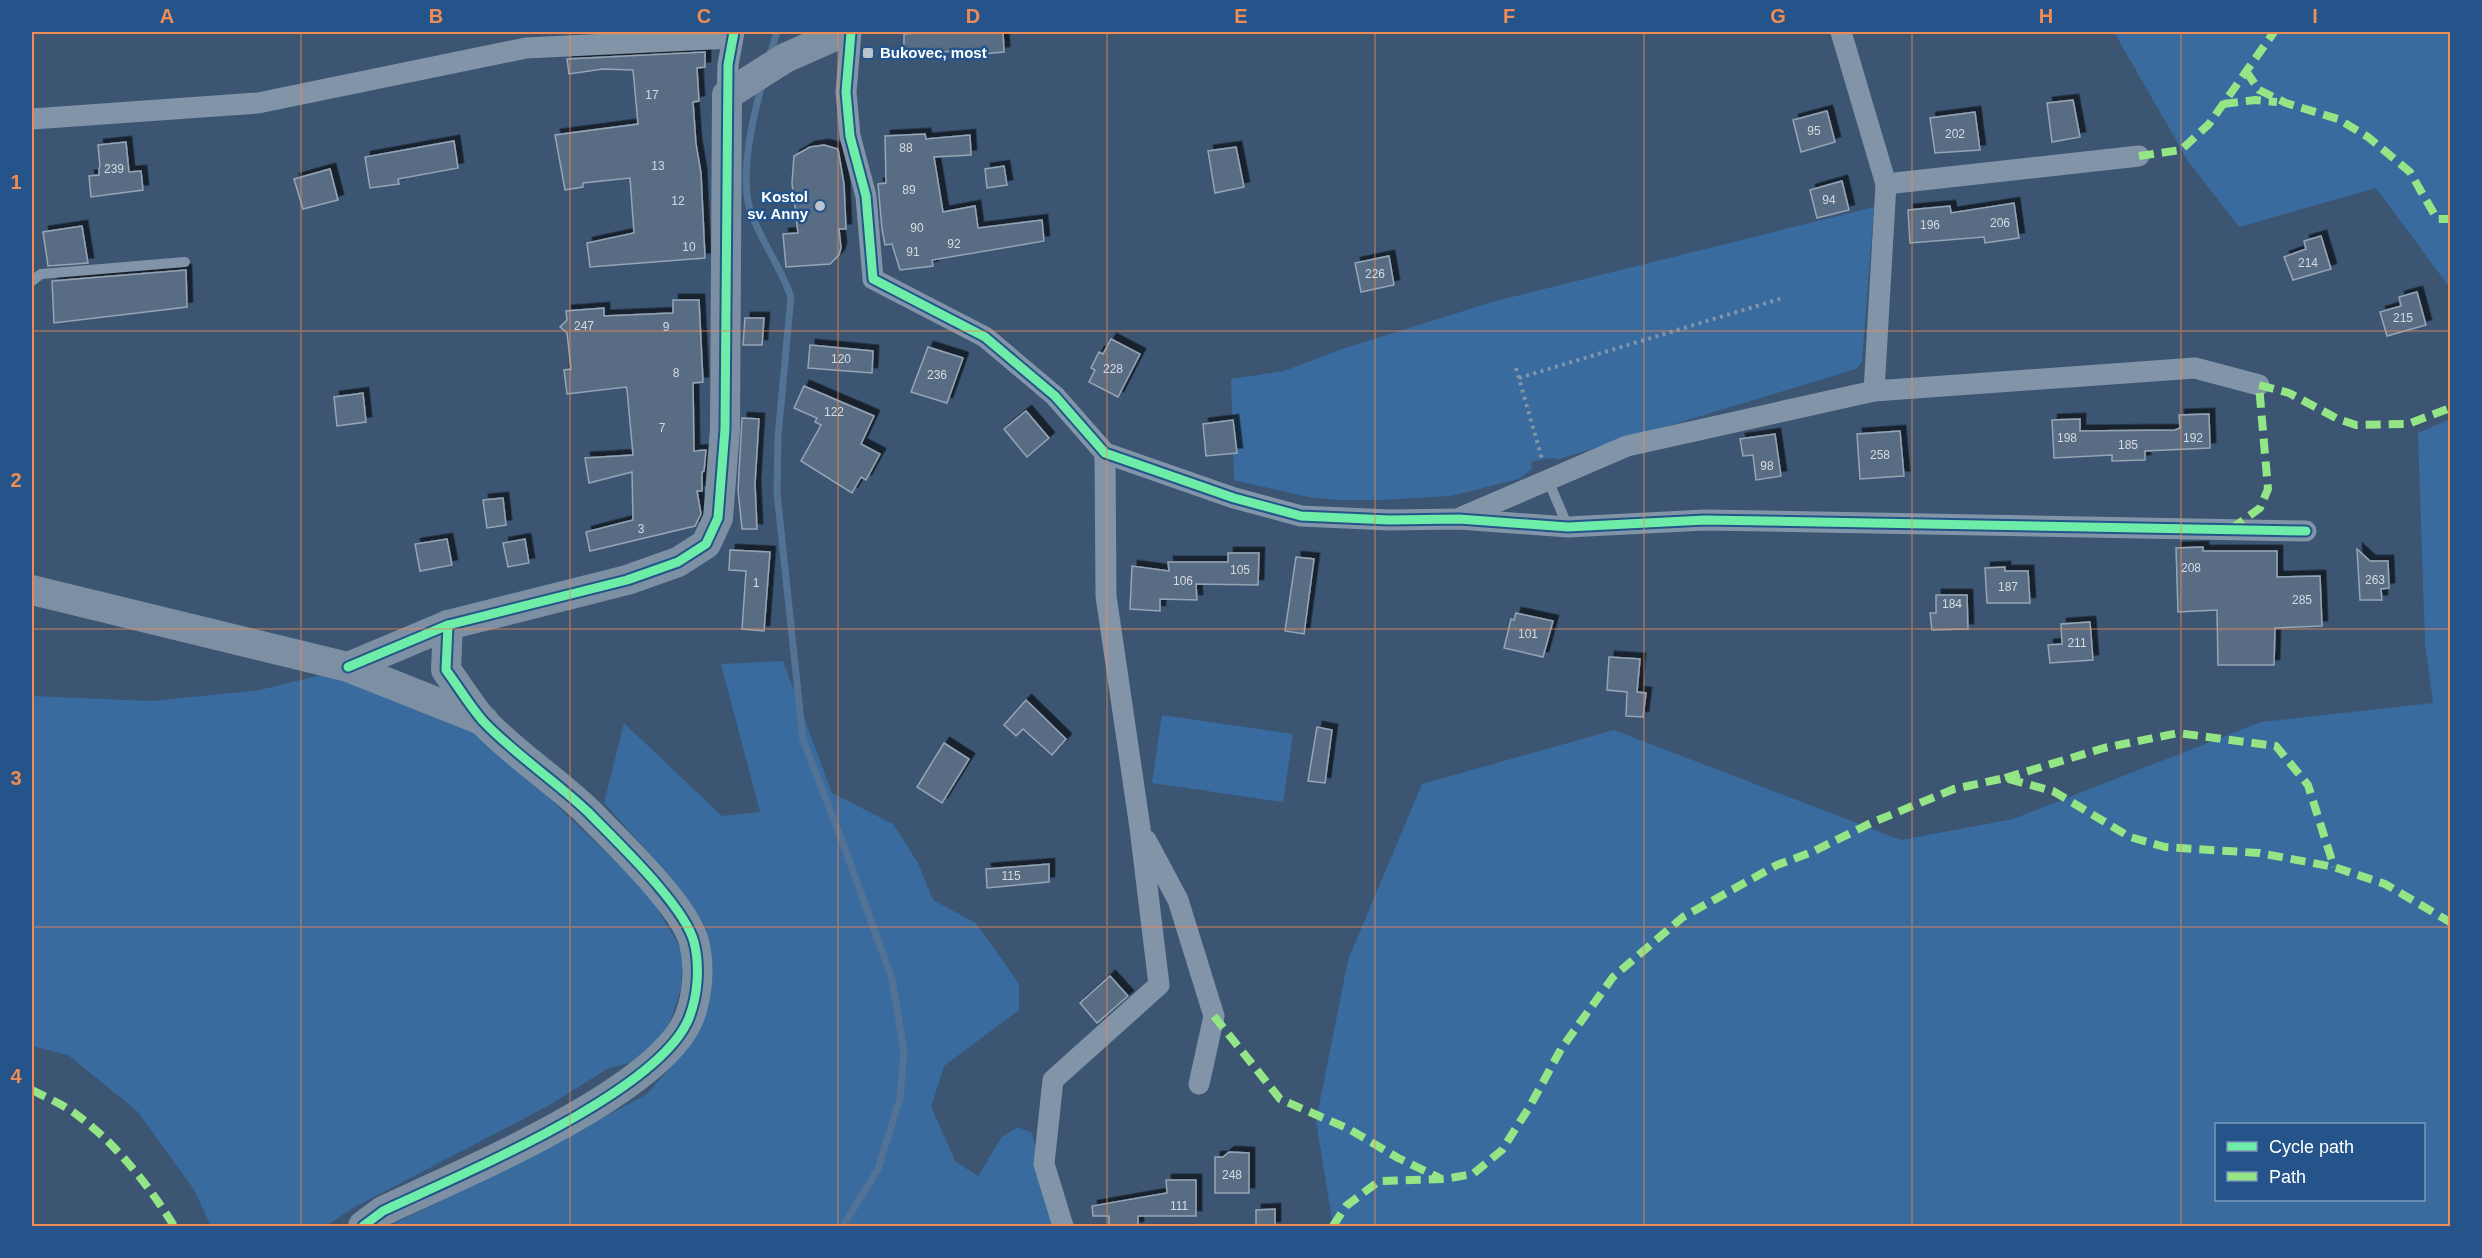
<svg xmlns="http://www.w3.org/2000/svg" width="2482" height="1258" viewBox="0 0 2482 1258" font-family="Helvetica,sans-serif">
<defs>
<filter id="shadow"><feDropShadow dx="5.5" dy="-5.5" stdDeviation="0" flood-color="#0009"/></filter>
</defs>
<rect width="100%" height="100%" fill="#3b5572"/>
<g fill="#396b9e" fill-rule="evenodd">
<polygon points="2114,32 2450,32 2450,288 2376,188 2239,227 2188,161"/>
<polygon points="1874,207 1862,362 1856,369 1559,459 1549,458 1531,462 1532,469 1519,479 1451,496 1380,500 1337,500 1308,497 1234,480 1231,379 1284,371 1342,349 1492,302"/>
<path d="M2450 419V1226H1333L1316 1121 1348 960 1422 784 1614 730 1901 840 2013 819 2261 722 2433 703 2425 643 2418 433ZM2216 1124H2424V1200H2216Z"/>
<polygon points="783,661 832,793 893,824 918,863 933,900 976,923 1019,984 1019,1010 944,1066 931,1107 956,1162 978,1176 1002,1137 1018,1127 1032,1133 1055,1226 389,1226 507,1169 647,1094 687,1049 709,997 710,961 705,926 668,874 604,803 624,723 722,816 760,812 721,664"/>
<polygon points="325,674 475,728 646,890 683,952 681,989 670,1022 648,1058 607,1069 546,1107 353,1208 326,1226 211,1226 193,1188 137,1111 68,1055 32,1046 32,696 151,701 260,690"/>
<polygon points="1162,715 1293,734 1283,802 1152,783"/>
</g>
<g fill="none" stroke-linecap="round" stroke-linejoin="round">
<g stroke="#527296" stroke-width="7">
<polyline points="769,57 777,32"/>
<path d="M762 85C752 119 739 180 751 213 762 242 781 268 791 297L778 436 777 493 803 740 841 838 892 979 904 1051 900 1098 878 1169 843 1226"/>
</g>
</g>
<g fill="#596d84" stroke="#96a5b5" stroke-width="1.5" filter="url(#shadow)">
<polygon points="930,32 1003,32 1004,52 969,55 968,51 904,53 904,34"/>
<polygon points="705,52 705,67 697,68 699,101 693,102 696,144 701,173 705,258 590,267 587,243 634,233 630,178 583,183 583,187 565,190 555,135 638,124 633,70 603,69 569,74 567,59"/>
<polygon points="2073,100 2080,137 2052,142 2047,103"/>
<polygon points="1827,111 1835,142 1801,152 1793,120"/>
<polygon points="1975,112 1980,150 1935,153 1930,118"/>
<polygon points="925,134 926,139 970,135 971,155 934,157 943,212 975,206 978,228 1042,220 1044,241 932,260 933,266 900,270 892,244 885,245 882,229 878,184 886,183 885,136"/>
<polygon points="454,141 458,168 398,179 399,184 370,188 365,157"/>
<polygon points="126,142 129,172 141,171 143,190 91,197 89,176 99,175 99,168 100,167 98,145"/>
<polygon points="824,145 838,149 844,184 846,229 839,229 841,248 839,255 830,264 786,267 783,234 798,233 792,183 794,156 810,147"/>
<polygon points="1236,147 1244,187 1215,193 1208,151"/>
<polygon points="1004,166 1007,185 987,188 985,169"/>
<polygon points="330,169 338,200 303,209 294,179"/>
<polygon points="1842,181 1849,210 1817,218 1810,190"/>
<polygon points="2014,203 2019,238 1985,243 1984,237 1910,243 1908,210 1950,206 1951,213"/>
<polygon points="82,226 88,263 48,266 43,232"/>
<polygon points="2321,236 2331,269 2293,280 2284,257 2306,249 2304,241"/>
<polygon points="1389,256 1394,285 1361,292 1355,263"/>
<polygon points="186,270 187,307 54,323 52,281"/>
<polygon points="2417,292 2426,325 2387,336 2380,312 2401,306 2399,297"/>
<polygon points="673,300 699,300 703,382 693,383 694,451 706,450 704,471 702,472 702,491 697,491 701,514 695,526 590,551 586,532 633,520 632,472 589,483 585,458 633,455 627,390 626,387 567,394 564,370 571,369 567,333 560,327 567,320 566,311 604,308 604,316 673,313"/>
<polygon points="745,318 764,318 762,345 743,345"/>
<polygon points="1111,339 1140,354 1118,397 1089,382 1095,370 1091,368 1099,352 1103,354"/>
<polygon points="810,345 873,351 872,373 808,368"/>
<polygon points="928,347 963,358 947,403 911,392"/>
<polygon points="804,386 874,416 861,444 880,454 866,480 861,477 852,493 801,461 821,425 815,422 817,418 794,408"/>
<polygon points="363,393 366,422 337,426 334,397"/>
<polygon points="1026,411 1049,438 1027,457 1004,429"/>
<polygon points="2209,414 2210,448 2145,451 2145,460 2112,461 2112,455 2054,458 2052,420 2080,419 2080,431 2175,430 2180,428 2179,415"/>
<polygon points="742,418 759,419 755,484 757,529 742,529 738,490"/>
<polygon points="1233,420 1237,453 1206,456 1203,424"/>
<polygon points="1900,431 1904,476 1860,479 1857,434"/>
<polygon points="1775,434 1781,476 1756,480 1753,455 1743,456 1740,439"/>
<polygon points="503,498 506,525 487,528 483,500"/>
<polygon points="447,539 452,565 420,571 415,544"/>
<polygon points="525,539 529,563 508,567 503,543"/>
<polygon points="2203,547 2203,551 2277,551 2277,577 2320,576 2322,626 2275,628 2274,665 2218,665 2217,610 2178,612 2176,548"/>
<polygon points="2357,549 2370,561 2388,561 2389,588 2381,589 2382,600 2360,600"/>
<polygon points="730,550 770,552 764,631 742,629 746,571 729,570"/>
<polygon points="1228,553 1259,553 1258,585 1196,584 1197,600 1160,599 1160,611 1130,609 1132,566 1169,571 1168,562 1228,562"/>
<polygon points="1296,557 1314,559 1304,634 1285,631"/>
<polygon points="2005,567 2005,571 2028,571 2030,603 1987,603 1985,568"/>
<polygon points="1936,595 1967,595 1968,629 1932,630 1930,613 1936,613"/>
<polygon points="1516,613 1553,621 1543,657 1504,648 1511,619 1514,620"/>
<polygon points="2090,622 2093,660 2050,663 2048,645 2062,644 2061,624"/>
<polygon points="1609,657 1640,659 1637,692 1646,693 1643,717 1626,716 1627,692 1607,690"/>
<polygon points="1026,700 1066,739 1052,755 1023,729 1016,736 1004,725"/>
<polygon points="1317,727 1332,730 1325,783 1308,781"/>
<polygon points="944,743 969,759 942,803 917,787"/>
<polygon points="1049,864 1049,882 987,888 986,869"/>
<polygon points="1110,976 1128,996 1097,1023 1080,1003"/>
<polygon points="1229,1152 1249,1153 1249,1193 1215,1193 1215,1157 1223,1157"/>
<polygon points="1166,1180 1196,1180 1196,1216 1138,1216 1138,1227 1109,1227 1109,1216 1093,1216 1092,1206 1167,1193"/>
<polygon points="1275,1209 1275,1227 1256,1227 1256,1210"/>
</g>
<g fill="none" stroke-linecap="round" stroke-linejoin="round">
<g stroke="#8294a7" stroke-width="4" stroke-dasharray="3 4.5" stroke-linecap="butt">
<polyline points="1516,368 1542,459"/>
<polyline points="1519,378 1783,298"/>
</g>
<g stroke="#8294a7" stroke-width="10">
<polyline points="32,281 41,274 185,262"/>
<polyline points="1548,480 1568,527"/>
</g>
<g stroke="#8294a7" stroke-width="21">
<polyline points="851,32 846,92 850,136 866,196 873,279 985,337 1055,396 1105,453 1234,498 1301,516 1389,520 1459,519 1568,527 1705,520 2306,531"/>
<polyline points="1841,32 1886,184 1874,391"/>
<polyline points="727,95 728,65 734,32"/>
<polyline points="32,119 258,103 526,48 732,38"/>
<polyline points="1886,184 2139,156"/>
<polyline points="1462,517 1627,446 1874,391 2195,368 2259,385"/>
<polyline points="1146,840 1178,900 1214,1016 1199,1084"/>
<polyline points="1063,1226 1044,1164 1053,1080 1159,985 1140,828 1106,596 1105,453"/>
</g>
<g stroke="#7d8fa3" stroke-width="30">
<polyline points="32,590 348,667 484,721"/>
<polyline points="348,667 448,625 627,580 678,562 706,544 718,518 725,429 727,95 785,58 844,32"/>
<path d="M363 1226 383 1211C457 1176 659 1093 689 1018 698 995 700 966 694 942 684 905 617 842 589 813 556 781 514 754 483 721 469 705 458 686 446 670L448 625"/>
</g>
<g stroke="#94e586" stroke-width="8" stroke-dasharray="15 8" stroke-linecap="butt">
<polyline points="2246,71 2259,90 2286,103 2338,119 2368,137 2410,172 2437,219 2450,219"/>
<polyline points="2223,104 2255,100 2277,102"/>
<polyline points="2139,156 2181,150 2209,124 2274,32"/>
<polyline points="2231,529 2260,508 2268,489 2259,385 2289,393 2338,419 2356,425 2408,424 2450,408"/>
<polyline points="2005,778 2104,748 2178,733 2276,746 2308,785 2334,867"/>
<polyline points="1214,1016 1280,1099 1349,1129 1398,1158 1440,1178"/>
<path d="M32 1090C45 1097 60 1103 73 1112 114 1141 148 1184 174 1226"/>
<polyline points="1333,1226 1346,1206 1379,1181 1444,1179 1473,1174 1502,1150 1530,1106 1561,1049 1613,977 1683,917 1777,865 1812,852 1871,823 1954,789 2005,778 2053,791 2130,837 2165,847 2259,853 2334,867 2385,884 2450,922"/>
</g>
<g stroke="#245489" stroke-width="13">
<g id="cycleway">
<polyline points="851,32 846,92 850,136 866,196 873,279 985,337 1055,396 1105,453 1234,498 1301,516 1389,520 1459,519 1568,527 1705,520 2306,531"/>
<polyline points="348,667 448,625 627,580 678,562 706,544 718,518 725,429 728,65 734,32"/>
<path d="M363 1226 383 1211C457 1176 659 1093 689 1018 698 995 700 966 694 942 684 905 617 842 589 813 556 781 514 754 483 721 469 705 458 686 446 670L448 625"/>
</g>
</g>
<use href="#cycleway" stroke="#6deda7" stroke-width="9"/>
</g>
<path fill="none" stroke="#ef8b55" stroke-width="1.5" stroke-opacity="0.55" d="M301 32V1226M570 32V1226M838 32V1226M1107 32V1226M1375 32V1226M1644 32V1226M1912 32V1226M2181 32V1226M32 331H2450M32 629H2450M32 927H2450"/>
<g fill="#bac4ce" stroke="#245489" stroke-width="2">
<rect x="862" y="47" width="12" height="12" rx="3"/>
<circle cx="820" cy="206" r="6"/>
</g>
<g text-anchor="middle" stroke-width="5" stroke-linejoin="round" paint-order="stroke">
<g font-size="12" fill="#d6dae0">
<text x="652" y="99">17</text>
<text x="1814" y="135">95</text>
<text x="1955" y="138">202</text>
<text x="906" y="152">88</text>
<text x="658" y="170">13</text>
<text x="114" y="173">239</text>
<text x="909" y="194">89</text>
<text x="1829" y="204">94</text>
<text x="678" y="205">12</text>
<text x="2000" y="227">206</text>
<text x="1930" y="229">196</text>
<text x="917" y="232">90</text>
<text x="954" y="248">92</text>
<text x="689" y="251">10</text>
<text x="913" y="256">91</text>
<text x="2308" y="267">214</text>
<text x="1375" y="278">226</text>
<text x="2403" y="322">215</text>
<text x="584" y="330">247</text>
<text x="666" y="331">9</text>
<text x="841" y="363">120</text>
<text x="1113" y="373">228</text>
<text x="676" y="377">8</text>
<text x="937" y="379">236</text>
<text x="834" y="416">122</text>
<text x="662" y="432">7</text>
<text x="2067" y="442">198</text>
<text x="2193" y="442">192</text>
<text x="2128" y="449">185</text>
<text x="1880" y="459">258</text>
<text x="1767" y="470">98</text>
<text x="641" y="533">3</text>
<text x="2191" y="572">208</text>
<text x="1240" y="574">105</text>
<text x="2375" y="584">263</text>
<text x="1183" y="585">106</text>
<text x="756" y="587">1</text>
<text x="2008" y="591">187</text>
<text x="2302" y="604">285</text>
<text x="1952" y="608">184</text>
<text x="1528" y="638">101</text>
<text x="2077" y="647">211</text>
<text x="1011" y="880">115</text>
<text x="1232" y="1179">248</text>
<text x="1179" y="1210">111</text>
</g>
<g font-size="15" font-weight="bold" fill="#fff" stroke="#245489" text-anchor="start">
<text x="880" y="58">Bukovec, most</text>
<text x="808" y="202" text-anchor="end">Kostol<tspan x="808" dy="17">sv. Anny</tspan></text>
</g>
</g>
<rect width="2482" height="1258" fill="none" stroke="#245489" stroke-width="66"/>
<rect x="2215" y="1123" width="210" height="78" fill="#245489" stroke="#7c98b8" stroke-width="1.5"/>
<rect x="2227" y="1142" width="30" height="9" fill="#6deda7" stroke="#7c98b8" stroke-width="1.5"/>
<text x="2269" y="1153" font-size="18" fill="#ffffff">Cycle path</text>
<rect x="2227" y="1172" width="30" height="9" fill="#94e586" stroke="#7c98b8" stroke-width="1.5"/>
<text x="2269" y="1183" font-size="18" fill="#ffffff">Path</text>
<rect x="33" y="33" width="2416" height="1192" fill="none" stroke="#ef8b55" stroke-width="2"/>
<g font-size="20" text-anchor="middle" font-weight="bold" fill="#ef8b55">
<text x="167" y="23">A</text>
<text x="436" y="23">B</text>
<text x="704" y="23">C</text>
<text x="973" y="23">D</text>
<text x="1241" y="23">E</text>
<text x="1509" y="23">F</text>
<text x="1778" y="23">G</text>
<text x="2046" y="23">H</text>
<text x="2315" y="23">I</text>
<text x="16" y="189">1</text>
<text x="16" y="487">2</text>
<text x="16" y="785">3</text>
<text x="16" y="1083">4</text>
</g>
</svg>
